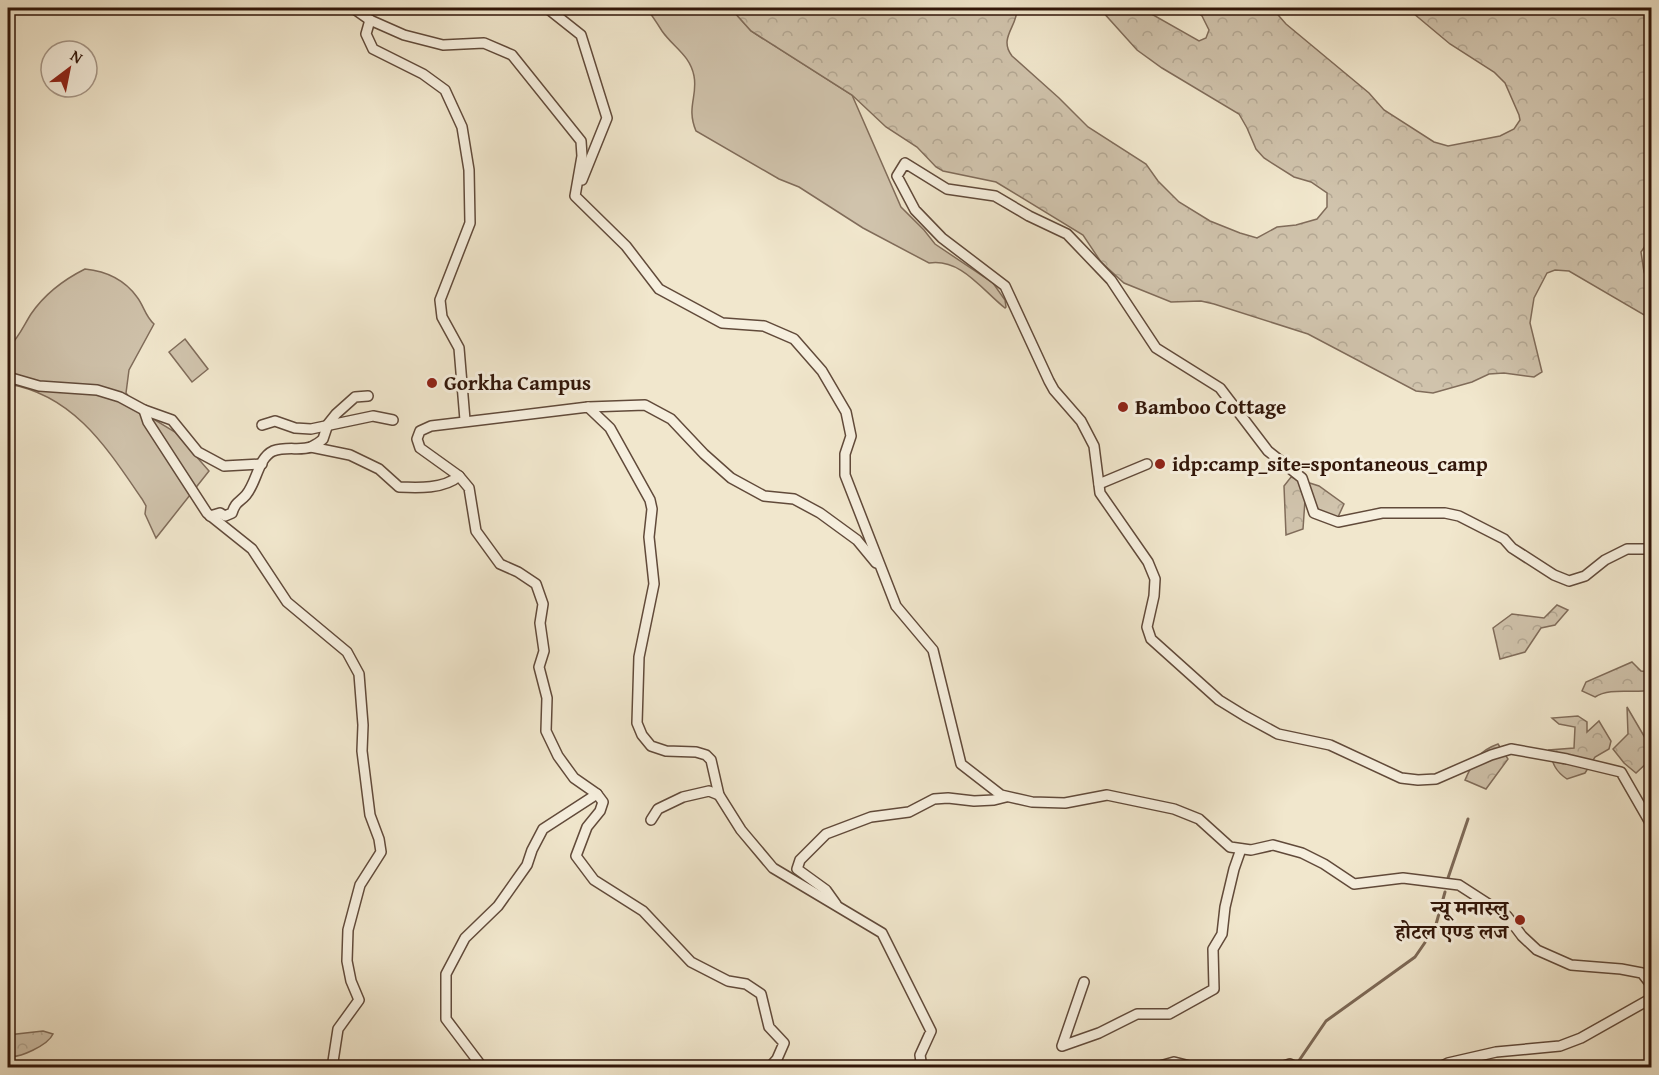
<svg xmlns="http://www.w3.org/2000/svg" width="1659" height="1075" viewBox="0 0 1659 1075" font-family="'Gentium Book Plus','Noto Serif Devanagari',serif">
<defs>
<pattern id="forest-crowns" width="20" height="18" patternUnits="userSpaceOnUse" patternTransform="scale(1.5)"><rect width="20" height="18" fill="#d0c3ac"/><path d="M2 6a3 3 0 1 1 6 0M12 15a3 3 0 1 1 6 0" fill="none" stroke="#b3a793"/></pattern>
</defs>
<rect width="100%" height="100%" fill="#f1e7cd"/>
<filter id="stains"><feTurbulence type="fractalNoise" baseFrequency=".00333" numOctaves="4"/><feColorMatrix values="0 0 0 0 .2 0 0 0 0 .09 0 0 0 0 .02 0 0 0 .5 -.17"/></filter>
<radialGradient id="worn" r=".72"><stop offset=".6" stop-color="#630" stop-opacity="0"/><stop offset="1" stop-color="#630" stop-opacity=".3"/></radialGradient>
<g fill="#d0c3ac" stroke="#806c5a" stroke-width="1.5">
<path d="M646 8H733L735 13 751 31 852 95 901 207 924 230 935 244 993 283 1005 300 1006 307 1005 308C982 290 961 258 929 263L863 228 799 187 779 179 696 131C686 107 698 96 694 76 690 55 673 47 662 31 657 23 652 15 646 8Z"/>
<path d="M85 269C105 271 124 279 137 297 144 306 145 316 154 324L129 370 126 393 140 411 175 432 209 471 156 538 145 514 146 506 142 499C107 448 74 395 8 384V348C18 339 24 325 31 314 44 295 65 279 85 269Z"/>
<polygon points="185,339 208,369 192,382 169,352"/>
</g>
<g fill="url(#forest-crowns)" stroke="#806c5a" stroke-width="1.5">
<path d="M733 8H1017C1018 26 998 38 1012 56L1059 98 1088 127 1146 164 1158 181 1179 202 1210 221 1240 233 1257 238 1277 227 1296 225 1317 219 1327 207V193L1311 182 1294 177 1264 158 1256 149 1247 128 1239 114 1162 68 1137 50 1102 11 1101 8H1141L1199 41 1206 38 1209 30 1202 16 1192 8H1272L1286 24 1369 93 1384 110 1434 142 1448 146 1500 136 1514 129 1520 120 1519 115 1505 83 1494 72 1450 44 1407 8H1651L1652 236 1641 252 1644 272 1651 288V319L1569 271 1555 270 1547 273 1534 298 1530 323 1542 372 1534 377 1504 373 1489 374 1472 382 1433 393 1416 391 1308 334 1214 304 1201 301 1171 302 1124 283 1101 262 1083 235 996 182 943 171 936 167 917 147 886 127 852 95 751 31 735 13Z"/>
<polygon points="1291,477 1319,486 1344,504 1338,517 1322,514 1316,506 1305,500 1303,529 1286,535 1284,486"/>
<polygon points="1557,605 1568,610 1555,625 1541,628 1525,652 1500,659 1493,628 1512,614 1544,618"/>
<path d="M1632 662 1641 671 1651 672V690C1633 694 1611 687 1595 697L1582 691 1586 682Z"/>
<polygon points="1627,707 1651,748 1651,759 1636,773 1624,763 1613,749 1628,734"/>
<path d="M1578 716 1587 722V732L1599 721 1611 741 1609 749 1595 757 1585 773 1567 779C1555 771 1553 764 1549 750L1574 748 1575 727 1559 724 1552 718Z"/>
<path d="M1498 744 1508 759 1486 789 1465 780C1473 762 1478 751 1498 744Z"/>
<path d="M43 1031 53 1034C48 1045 19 1059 8 1056V1035Z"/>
</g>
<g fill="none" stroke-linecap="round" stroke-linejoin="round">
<g stroke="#7d6956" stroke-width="3">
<polyline points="1448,878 1468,819"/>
<polyline points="1296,1065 1326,1021 1415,957 1435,928 1445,892"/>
</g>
<g stroke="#614a3a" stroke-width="12">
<g id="street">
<polyline points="353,8 370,20"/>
<polyline points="547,8 581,35 607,118 582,180"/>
<polyline points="8,377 39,386 97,390 120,397 144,410 172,420 198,452 224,466 262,464"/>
<polyline points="588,407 645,405 671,419 704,454 731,478 764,496 794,499 820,513 857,540 876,563"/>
<polyline points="144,410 148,422 207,513 252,549 287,602 347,652 359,674 363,725 362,751 370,815 379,839 381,852 360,885 348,930 347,961 351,981 359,1000 338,1029 332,1068"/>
<polyline points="465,420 459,348 442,317 440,300 470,223 469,170 462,127 445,90 423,74 373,49 366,34 370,20 404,35 443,45 484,43 512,55 581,141 582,156 575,196 626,246 659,289 722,323 764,326 794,339 822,371 846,412 851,436 845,454 845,475 896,606 933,650 961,764 1001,795 1032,802 1065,803 1107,795 1174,809 1199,819 1230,847 1251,850 1273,845 1302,853 1324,864 1354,884 1403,878 1459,885 1507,916 1522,936 1537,950 1571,965 1621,969 1642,973 1652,986"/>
<polyline points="262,425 275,421 295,428 311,429 373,416 393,420"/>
<path d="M311 447 350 455 379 469 399 487C418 488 444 489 459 476L420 448 417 439 420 431 431 426 588 407 610 428 650 500 652 509 649 537 654 584 639 657 637 723 642 735 651 746 666 751 696 752 706 755 711 760 719 795 741 830 773 868 882 933 931 1031 920 1055 922 1068"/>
<polyline points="459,476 469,488 476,531 500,564 518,572 536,584 543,604 540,623 544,651 539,667 547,698 546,731 558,756 574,778 597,794 603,802 600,811 587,827 576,856 594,880 643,911 691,962 728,981 746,984 761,994 769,1027 784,1043 777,1059 769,1068"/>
<polyline points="1099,484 1147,464"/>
<path d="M210 516 220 513 225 516 232 513C236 501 239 503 246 495 257 482 258 458 273 451 287 446 300 451 311 447 315 445 320 442 323 439L328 424 336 414 355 397 368 396"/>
<polyline points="1652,549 1627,549 1605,560 1585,576 1569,581 1554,575 1512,548 1504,539 1459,516 1445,513 1382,513 1338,522 1314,513 1302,478 1268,451 1220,388 1156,348 1111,280 1067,234 1029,216 995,196 947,189 905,163 897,176 915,210 942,238 1005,286 1049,381 1054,390 1081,421 1094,446 1100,493 1148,562 1155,579 1154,596 1147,627 1151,639 1219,700 1245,716 1278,734 1330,745 1401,778 1418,780 1436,779 1491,755 1511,749 1567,759 1621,772 1652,826"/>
<polyline points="651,820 658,809 683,797 709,791 719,795"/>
<polyline points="836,904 826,890 797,869 800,860 826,834 871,817 909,812 934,799 948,798 974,801 994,800 1006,797"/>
<polyline points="1084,982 1062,1046 1099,1033 1137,1014 1169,1014 1214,989 1213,949 1222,934 1225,907 1234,869 1241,849"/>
<polyline points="483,1068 446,1019 446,974 465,938 498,906 527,865 532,850 543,829 597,794"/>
<polyline points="1153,1068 1174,1062 1198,1068"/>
<polyline points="1278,1068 1290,1064 1298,1068"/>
<polyline points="1438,1068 1448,1063 1496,1052 1560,1046 1581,1038 1652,998"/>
</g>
</g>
<use href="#street" stroke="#f6efde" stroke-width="9"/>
</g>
<g fill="#8f2418" stroke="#f6efde" stroke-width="2">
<circle cx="432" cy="383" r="6"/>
<circle cx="1123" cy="407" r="6"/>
<circle cx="1160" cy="464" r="6"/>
<circle cx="1520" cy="920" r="6"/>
</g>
<g text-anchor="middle" stroke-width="6" stroke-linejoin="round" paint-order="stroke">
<g font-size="21" font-weight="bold" fill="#311609" stroke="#f6efde" text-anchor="start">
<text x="444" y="390">Gorkha Campus</text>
<text x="1135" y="414">Bamboo Cottage</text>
<text x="1172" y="471">idp:camp_site=spontaneous_camp</text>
<text x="1508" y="915" text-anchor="end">न्यू मनास्लु<tspan x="1508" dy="24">होटल एण्ड लज</tspan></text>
</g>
</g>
<rect width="1659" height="1075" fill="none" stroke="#f1e7cd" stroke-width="30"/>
<rect x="9" y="9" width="1641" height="1057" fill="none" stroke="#311609" stroke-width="3"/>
<rect x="15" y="15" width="1629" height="1045" fill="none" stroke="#311609" stroke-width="1.5"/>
<g transform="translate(69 69) rotate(32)"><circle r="28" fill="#f6efde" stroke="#a79889" stroke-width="1.5"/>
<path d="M0-4.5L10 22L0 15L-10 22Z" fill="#8f2418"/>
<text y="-9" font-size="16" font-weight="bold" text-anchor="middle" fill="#311609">N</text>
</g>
<rect width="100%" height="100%" filter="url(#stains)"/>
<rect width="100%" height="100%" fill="url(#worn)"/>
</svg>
